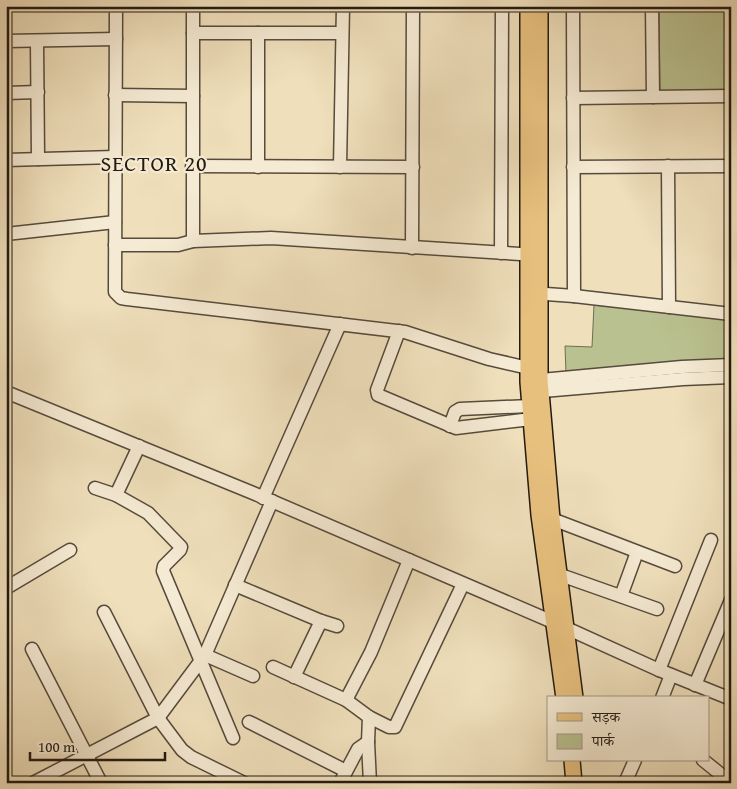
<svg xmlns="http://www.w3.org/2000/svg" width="737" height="789" viewBox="0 0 737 789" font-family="'Gentium Book Plus','Noto Serif Devanagari',serif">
<rect width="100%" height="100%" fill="#efdfbb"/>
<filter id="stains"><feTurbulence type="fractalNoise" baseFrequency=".004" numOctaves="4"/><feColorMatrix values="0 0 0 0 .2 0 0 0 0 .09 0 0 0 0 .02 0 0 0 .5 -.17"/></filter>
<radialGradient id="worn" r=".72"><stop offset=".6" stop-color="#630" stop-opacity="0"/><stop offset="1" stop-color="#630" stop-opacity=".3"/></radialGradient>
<g fill="#bac190" stroke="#6e6e50">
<polygon points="659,10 725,10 726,90 660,91"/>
<polygon points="594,305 731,319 731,362 566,374 565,346 592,347"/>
</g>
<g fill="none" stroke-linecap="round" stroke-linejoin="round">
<g stroke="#564b3c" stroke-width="15">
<g id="minor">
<polyline points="116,6 115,292 121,298 127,299 405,332 489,359 537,370"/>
<polyline points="193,6 193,241"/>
<polyline points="573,6 574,296"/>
<polyline points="652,6 653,97"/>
<polyline points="193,33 342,33"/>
<polyline points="258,33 258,167"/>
<polyline points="6,41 116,39"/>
<polyline points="37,41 38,159"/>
<polyline points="6,93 38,92"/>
<polyline points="115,95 193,96"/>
<polyline points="573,98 731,96"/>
<polyline points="6,160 115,157"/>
<polyline points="192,166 413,167"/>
<polyline points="668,166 669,307"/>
<polyline points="340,167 343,6"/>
<polyline points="573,167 731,166"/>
<polyline points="6,234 115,222"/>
<polyline points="115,245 178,245 193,241 271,238 536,255"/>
<polyline points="412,248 413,6"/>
<polyline points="501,253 502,6"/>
<polyline points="532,293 574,296 731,314"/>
<polyline points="399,331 377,390 378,395 456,428 531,419"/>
<polyline points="530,381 682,367 731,365"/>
<polyline points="6,392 253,493 553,622 659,670 731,699"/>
<polyline points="531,392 683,379 731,377"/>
<polyline points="450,426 455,412 460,409 530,406"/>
<polyline points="95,488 116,495 148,513 181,547 180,550 164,566 163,571 233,738"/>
<polyline points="116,495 139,446"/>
<polyline points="263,498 340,324"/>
<polyline points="552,519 675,566"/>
<polyline points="552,572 657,609"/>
<polyline points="235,585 321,621 337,626"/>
<polyline points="6,588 70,550"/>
<polyline points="621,596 637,552"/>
<polyline points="104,612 158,718 182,750 191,757 244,783"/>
<polyline points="32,649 101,783"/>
<polyline points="205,655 253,676"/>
<polyline points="273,667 346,700 369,717 389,727 395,727 463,584"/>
<polyline points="659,670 711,540"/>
<polyline points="294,677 321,621"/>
<polyline points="695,685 731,600"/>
<polyline points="662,698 671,675"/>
<polyline points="346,700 371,652 409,560"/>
<polyline points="369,717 368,742 370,783"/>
<polyline points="249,722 346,771"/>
<polyline points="703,760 729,781"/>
<polyline points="33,783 158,718 205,655 272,501"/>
<polyline points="340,783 358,749 368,742"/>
<polyline points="625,783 635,760"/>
</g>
</g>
<g stroke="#231a11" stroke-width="18">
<g id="major">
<polyline points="528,6 528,382 539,515 564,698"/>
<polyline points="540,6 540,380 552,519 575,698"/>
<polyline points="572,760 574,783"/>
</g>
</g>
<use href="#minor" stroke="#f5ead3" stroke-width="12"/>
<use href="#major" stroke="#e8c07e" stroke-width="15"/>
</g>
<g text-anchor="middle" stroke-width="4.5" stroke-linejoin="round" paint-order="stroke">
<g font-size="22" letter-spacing="1" fill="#231a11" stroke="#f5ead3">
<text x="154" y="171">SECTOR 20</text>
</g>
</g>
<rect width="737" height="789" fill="none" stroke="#efdfbb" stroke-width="25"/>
<rect x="8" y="8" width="722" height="774" fill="none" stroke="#231a11" stroke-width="2.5"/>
<rect x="12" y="12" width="712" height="764" fill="none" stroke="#231a11"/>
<rect x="547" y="696" width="162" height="65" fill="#f5ead3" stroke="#a19785"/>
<rect x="557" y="713" width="25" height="8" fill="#e8c07e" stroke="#a19785"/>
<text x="592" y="722" font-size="15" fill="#231a11">सड़क</text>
<rect x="557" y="734" width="25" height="15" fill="#bac190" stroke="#a19785"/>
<text x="592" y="746" font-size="15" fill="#231a11">पार्क</text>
<path d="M30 752v8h135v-8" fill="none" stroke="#231a11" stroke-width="2.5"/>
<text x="38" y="752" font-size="15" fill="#231a11" stroke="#f5ead3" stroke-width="4" paint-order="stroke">100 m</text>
<rect width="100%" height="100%" filter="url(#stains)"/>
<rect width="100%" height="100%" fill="url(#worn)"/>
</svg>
